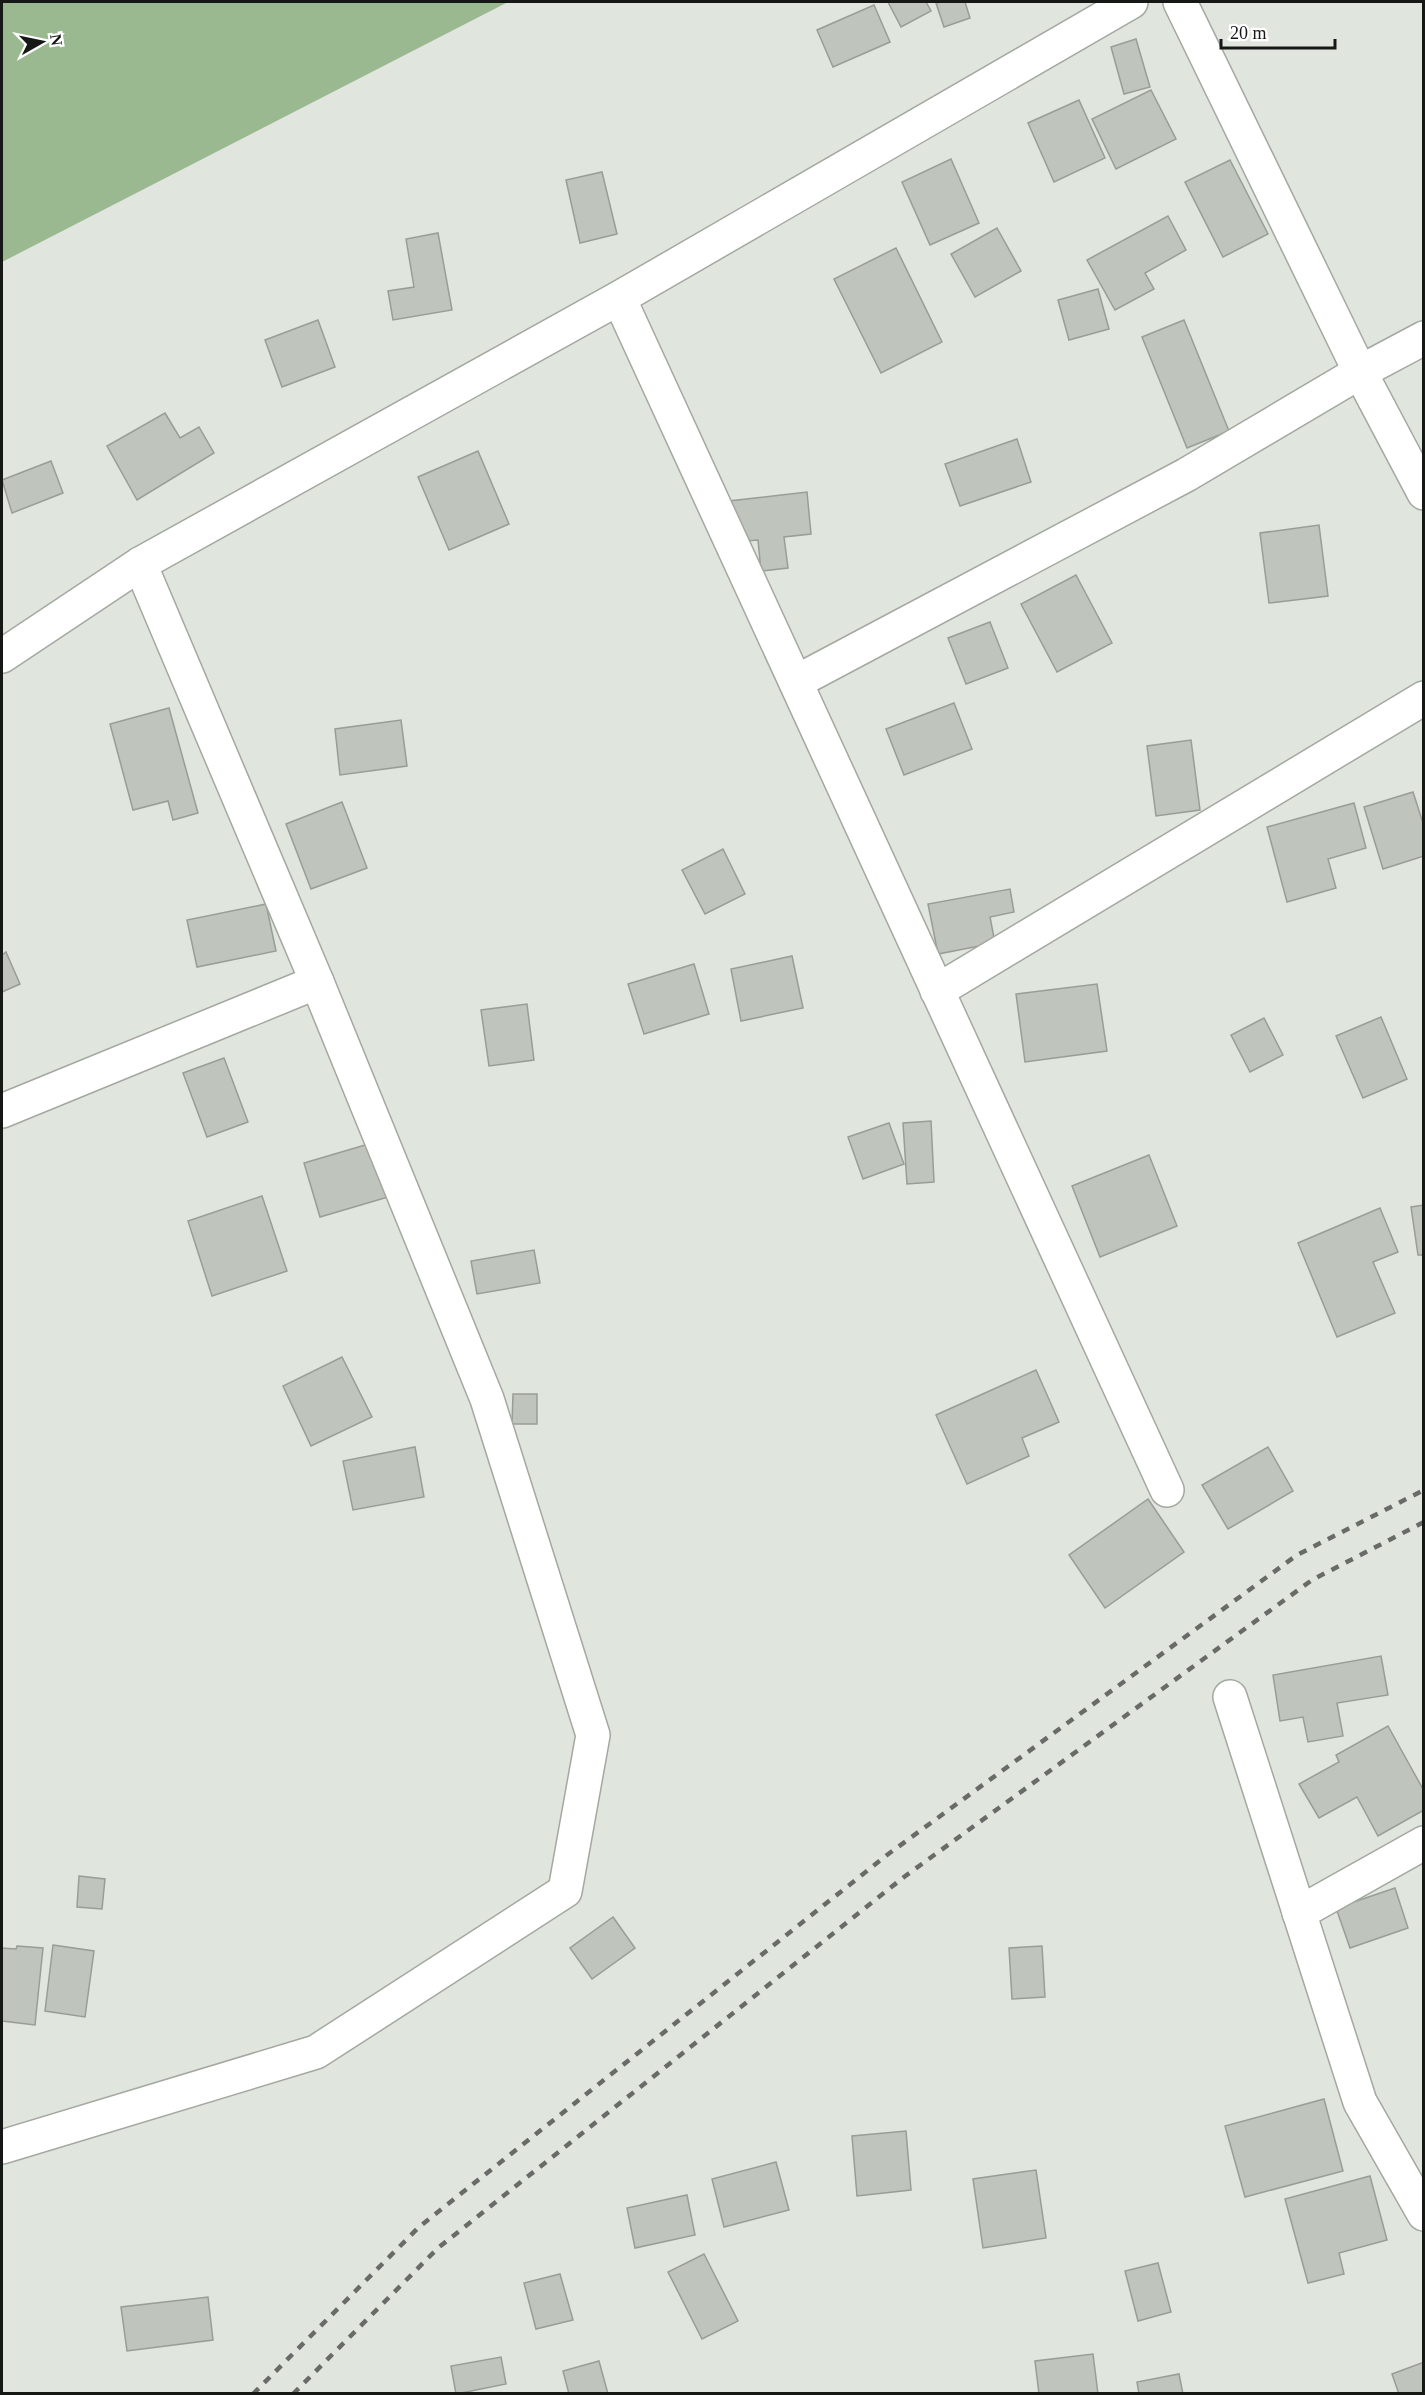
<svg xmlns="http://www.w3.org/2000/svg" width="1425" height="2395" viewBox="0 0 1425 2395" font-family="Georgia,serif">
<rect width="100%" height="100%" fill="#e0e5de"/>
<polygon fill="#9bb991" points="2,2 508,2 2,262"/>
<g fill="#bfc4bd" stroke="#999d97" stroke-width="1.5">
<polygon points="888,2 926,2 931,11 901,27"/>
<polygon points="941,2 965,2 970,18 944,27 936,3"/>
<polygon points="874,5 890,42 833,67 817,30"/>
<polygon points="1136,39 1150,87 1124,94 1111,47"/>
<polygon points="1151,90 1176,139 1116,169 1092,119"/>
<polygon points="1079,100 1105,158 1054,182 1028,123"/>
<polygon points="951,159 979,223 930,245 902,182"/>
<polygon points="1230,160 1268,234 1223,257 1185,182"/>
<polygon points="602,172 617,234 580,243 566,180"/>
<polygon points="1168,216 1186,250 1145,273 1154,289 1115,310 1087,260"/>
<polygon points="997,228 1021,271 975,297 951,254"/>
<polygon points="438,233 452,310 393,320 388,291 414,287 406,239"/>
<polygon points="896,248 942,342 881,373 834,279"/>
<polygon points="1098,289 1109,329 1069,340 1058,300"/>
<polygon points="318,320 335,367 282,387 265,340"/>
<polygon points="1184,320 1229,431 1187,448 1142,337"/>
<polygon points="165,413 180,438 199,427 214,453 137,500 107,446"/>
<polygon points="1017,439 1031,482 960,506 945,464"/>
<polygon points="478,451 509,524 449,550 418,477"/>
<polygon points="51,461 63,493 12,513 2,480"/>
<polygon points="807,492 811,534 784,537 788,568 761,571 758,540 733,542 729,501"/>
<polygon points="1319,525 1328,596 1269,603 1260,533"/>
<polygon points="1076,575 1112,643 1057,672 1021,604"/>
<polygon points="990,622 1008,668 966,684 948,638"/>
<polygon points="954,703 972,749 904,775 886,729"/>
<polygon points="169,708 198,813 173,820 168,801 133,810 110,724"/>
<polygon points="401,720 407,766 340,775 335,729"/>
<polygon points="1191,740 1200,810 1156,816 1147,746"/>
<polygon points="1413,792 1424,826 1424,856 1383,869 1364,807"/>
<polygon points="342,802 367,868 311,889 286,824"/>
<polygon points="1354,803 1366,848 1328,859 1336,888 1287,902 1267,827"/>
<polygon points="723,849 745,894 705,914 682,870"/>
<polygon points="1010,889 1014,912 990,917 995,943 938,954 928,904"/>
<polygon points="266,904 276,951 197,967 187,920"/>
<polygon points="6,952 20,984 2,992 2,955"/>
<polygon points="792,956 803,1008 741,1021 731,969"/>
<polygon points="694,964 709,1014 644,1034 628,984"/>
<polygon points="1097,984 1107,1051 1025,1062 1016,994"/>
<polygon points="527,1004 534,1060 489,1066 481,1010"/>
<polygon points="1381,1017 1407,1079 1363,1098 1336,1036"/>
<polygon points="1264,1018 1283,1055 1250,1072 1231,1035"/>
<polygon points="224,1058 248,1122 207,1137 183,1073"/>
<polygon points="931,1121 934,1182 907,1184 903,1123"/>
<polygon points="889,1123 904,1164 863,1179 848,1137"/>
<polygon points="372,1143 388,1197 320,1217 304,1163"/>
<polygon points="1149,1155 1177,1226 1100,1257 1072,1186"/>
<polygon points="262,1196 287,1271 212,1296 188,1221"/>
<polygon points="1424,1205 1424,1255 1418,1255 1411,1207"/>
<polygon points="1380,1208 1398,1252 1373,1262 1395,1313 1337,1337 1298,1243"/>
<polygon points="534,1250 540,1283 477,1294 471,1261"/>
<polygon points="342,1357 372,1417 311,1446 283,1386"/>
<polygon points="1036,1370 1059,1422 1022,1438 1029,1456 967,1484 936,1415"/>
<polygon points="513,1394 537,1394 537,1424 512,1424"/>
<polygon points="415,1447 424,1497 353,1510 343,1461"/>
<polygon points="1268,1447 1293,1491 1228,1529 1202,1485"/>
<polygon points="1148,1499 1184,1552 1105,1608 1069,1555"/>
<polygon points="1381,1656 1388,1695 1337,1703 1343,1736 1308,1742 1303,1717 1280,1721 1273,1675"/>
<polygon points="1388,1726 1424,1791 1424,1810 1378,1836 1357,1797 1319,1818 1299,1784 1339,1762 1336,1755"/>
<polygon points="79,1876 105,1879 102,1909 77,1907"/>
<polygon points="1395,1888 1408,1928 1350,1948 1336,1908"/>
<polygon points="613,1917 635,1948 592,1979 570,1948"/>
<polygon points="53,1945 94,1951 85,2017 45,2011"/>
<polygon points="17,1946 43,1948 35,2025 2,2021 2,1948 16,1949"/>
<polygon points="1042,1946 1045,1997 1012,1999 1009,1948"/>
<polygon points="1324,2099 1343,2171 1245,2197 1225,2126"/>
<polygon points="906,2131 911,2190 857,2196 852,2136"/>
<polygon points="776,2162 789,2210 724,2227 712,2179"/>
<polygon points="1036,2170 1046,2238 983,2248 973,2179"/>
<polygon points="1370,2176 1387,2240 1339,2253 1344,2274 1308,2283 1285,2199"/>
<polygon points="687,2195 695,2235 635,2248 627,2208"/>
<polygon points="704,2254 738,2321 702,2339 668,2272"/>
<polygon points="1158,2263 1171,2312 1138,2321 1125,2271"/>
<polygon points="560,2274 573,2320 536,2329 524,2283"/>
<polygon points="208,2297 213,2340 127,2351 121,2307"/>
<polygon points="1093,2354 1098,2394 1039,2394 1035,2361"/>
<polygon points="501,2357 506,2384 456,2394 451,2366"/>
<polygon points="599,2361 608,2394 569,2394 563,2371"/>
<polygon points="1424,2362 1424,2394 1399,2394 1392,2374"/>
<polygon points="1179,2374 1183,2394 1139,2394 1137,2382"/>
</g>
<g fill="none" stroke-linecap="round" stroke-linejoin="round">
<g stroke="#a3a8a1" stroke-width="36">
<g id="minor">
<polyline points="1180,2 1360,372 1424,493"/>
<polyline points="619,298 1167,1490"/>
<polyline points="796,682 1186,475 1360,372 1424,338"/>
<polyline points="937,991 1424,698"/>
<polyline points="2,1111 317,982"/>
<polyline points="1230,1697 1360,2102 1424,2214"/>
<polyline points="1299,1913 1424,1843"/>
<polyline points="2,2147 316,2052 565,1891 593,1735 487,1399 317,982 140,564"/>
</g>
</g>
<g stroke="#a3a8a1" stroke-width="36">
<polyline id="tertiary" points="2,656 140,564 619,298 1131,2"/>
</g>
<use href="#minor" stroke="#fff" stroke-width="33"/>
<use href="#tertiary" stroke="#fff" stroke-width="33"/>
<g stroke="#686b67" stroke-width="4.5" stroke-dasharray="8 8" stroke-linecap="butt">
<polyline points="253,2394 419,2227 887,1855 1297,1555 1424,1490"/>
<polyline points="293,2394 438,2248 904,1877 1312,1580 1424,1522"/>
</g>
</g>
<rect width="1425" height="2395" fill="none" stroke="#161816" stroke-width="6"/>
<g transform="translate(42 42) rotate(81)" stroke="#ffffff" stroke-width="4.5" paint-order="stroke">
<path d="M0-4.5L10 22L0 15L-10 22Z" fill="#161816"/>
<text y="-9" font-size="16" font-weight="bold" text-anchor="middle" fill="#161816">N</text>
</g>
<path d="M1221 39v9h114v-9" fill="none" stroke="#161816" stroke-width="3"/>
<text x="1230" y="39" font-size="18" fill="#161816" stroke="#ffffff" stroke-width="4.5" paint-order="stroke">20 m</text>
</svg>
